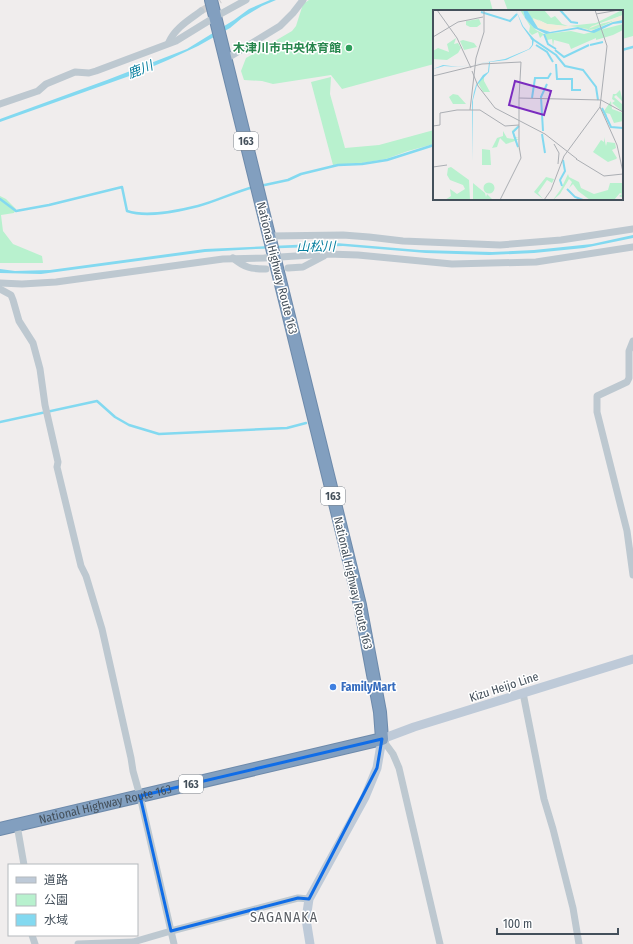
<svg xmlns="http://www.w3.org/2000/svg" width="633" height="944" viewBox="0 0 633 944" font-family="'Fira Sans Condensed','Noto Sans JP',sans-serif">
<rect width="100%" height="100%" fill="#f0eded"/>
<g fill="#b8f1ce">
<polygon points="309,0 490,0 493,11 434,11 434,64 342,89 331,75 273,84 262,81 244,80 241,71 246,58 292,31 296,26 303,4"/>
<polygon points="504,0 633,0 633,36 622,39 622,11 508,11"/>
<polygon points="331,77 330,94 345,148 379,145 434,130 434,144 408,151 386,159 362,163 333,165 311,82"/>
<polygon points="0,196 6,199 16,209 14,213 1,215 3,231 13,244 42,256 43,263 0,263"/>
</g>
<g fill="#83d9f0">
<polygon points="270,0 276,0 262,6 242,18 230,28 198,46 168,60 135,74 0,122 0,119 107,80 187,49 234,20 249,9"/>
<polygon points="633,235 633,238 584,248 534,253 489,255 426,253 343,246 256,249 205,252 41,274 0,273 0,269 15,271 50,270 205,249 336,243 420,250 492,252 534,250 592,244"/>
</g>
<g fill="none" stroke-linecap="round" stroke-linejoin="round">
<g stroke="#83d9f0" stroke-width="2.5">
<polyline points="622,50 633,47"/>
<polyline points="260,186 288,180 301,174 338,165 362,164 387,160 434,145"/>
<path d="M0 199 16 211 49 205 122 187 127 211C147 218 178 211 198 206 217 201 234 192 254 187"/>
<polyline points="0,422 97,401 115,417 129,425 159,434 287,428 306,423"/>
</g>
<polyline stroke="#ceced0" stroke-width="7" stroke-dasharray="7 3.5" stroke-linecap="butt" points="201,11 220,0"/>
<g stroke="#6d8aab" stroke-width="14">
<g id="highway">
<path id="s1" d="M0 829 382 739 380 712 360 605 211 0"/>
</g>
</g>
<g stroke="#bdc8d0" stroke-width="7">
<path d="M169 42C175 28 189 20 201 11"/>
<polyline points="226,59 280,26 293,13 303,0"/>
<polyline points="0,104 38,91 46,84 75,72 89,73 96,71 176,41 215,17 246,0"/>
<polyline points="270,236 343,235 369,237 403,241 500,245 561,240 633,229"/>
<path d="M233 258C245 268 251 269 266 269"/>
<polyline points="288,268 303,267 324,256"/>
<polyline points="0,283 22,284 56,282 223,259 264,258 328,254 358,255 452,264 536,262 633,247"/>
<polyline points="0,289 11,295 13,300 19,321 33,343 40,369 45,405 58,462 57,467 81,566 86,576 102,629 131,758 133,771 140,796 174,944"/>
<polyline points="633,341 629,351 629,378 627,382 597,396 597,412 627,531 633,575"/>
<polyline points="523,693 544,799 553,829 573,908 579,944"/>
<polyline points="382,739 393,754 399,768 440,944"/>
<polyline points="17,825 24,865"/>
<polyline points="32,935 35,944"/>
<polyline points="78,944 133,942 171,931 298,898 309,899"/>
</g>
<polyline stroke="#becad8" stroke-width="9" points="310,944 306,919 309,899 365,797 377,768 382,739 414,727 633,659"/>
<use href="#highway" stroke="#829fbf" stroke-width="12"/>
</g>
<path fill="none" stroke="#106de7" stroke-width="3" stroke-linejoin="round" d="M382 739 377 768 309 899 298 898 171 931 140 796Z"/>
<circle fill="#2e9e5b" stroke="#fff" stroke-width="1.5" cx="349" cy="48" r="4"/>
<circle fill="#3f7fe0" stroke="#fff" stroke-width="1.5" cx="333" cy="687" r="4"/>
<g text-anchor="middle" stroke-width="3" stroke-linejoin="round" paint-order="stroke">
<g fill="#fff" stroke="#7c848c" stroke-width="1">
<rect x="234" y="132" width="24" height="18" rx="3"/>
<rect x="321" y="487" width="24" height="18" rx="3"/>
<rect x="179" y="775" width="24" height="18" rx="3"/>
</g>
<g font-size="11" font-weight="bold" fill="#44505b">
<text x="246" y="145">163</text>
<text x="333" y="500">163</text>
<text x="191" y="788">163</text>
</g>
<g font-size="12" font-weight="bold" fill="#27864d" stroke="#fff" text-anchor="end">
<text x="341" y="52">木津川市中央体育館</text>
</g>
<g font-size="12" fill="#44505b" stroke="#fff">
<text transform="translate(277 268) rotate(76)" y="4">National Highway Route 163</text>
<text transform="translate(353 583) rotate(77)" y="4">National Highway Route 163</text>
<text transform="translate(504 687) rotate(-18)" y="4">Kizu Heijo Line</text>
<text dy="4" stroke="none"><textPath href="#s1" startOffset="108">National Highway Route 163</textPath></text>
</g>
<g font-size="12" font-weight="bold" fill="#366cbe" stroke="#fff" text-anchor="start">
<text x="341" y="691">FamilyMart</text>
</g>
<g font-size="13" font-style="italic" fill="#067e9e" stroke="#fff">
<text transform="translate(140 69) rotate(-22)" y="5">鹿川</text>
<text transform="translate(316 246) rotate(-1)" y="5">山松川</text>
</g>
<g font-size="14" letter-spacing="1" fill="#595d63" stroke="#fff">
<text x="284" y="922">SAGANAKA</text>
</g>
</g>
<g transform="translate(433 10)">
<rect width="190" height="190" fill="#f0eded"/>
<path d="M87 0H90L92 8 103 20 111 24 107 28 105 22 99 25 96 22 97 16ZM94 0H111L118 8 122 6 129 14 135 16 163 13 189 0 190 5 159 16 183 10 158 21 145 17 114 14 104 9 111 14 99 9 100 11ZM46 9 48 14 44 17H37L33 15V11ZM190 14V20L180 25 163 30V28L138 39 136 34 121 30 120 36 119 29 114 30 111 24 138 21 151 24ZM23 28 21 34 25 33 28 38 25 43 14 50 0 49V41L5 38 16 42 14 34ZM30 30 41 33 44 37 31 40 27 31ZM51 65V71L57 82H50L45 73ZM187 80 190 92 183 85 181 87 190 95V102L179 93 182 91 179 89 180 84H183ZM20 84 25 85 33 94H20L16 87ZM178 91 179 99 190 103V111L181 113 177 104 173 103 174 105V108L171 101ZM84 116 80 121 82 127H86L82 128 86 130H83L86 141 82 131 73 134 67 128 64 137 59 138 64 128 70 126V121L74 128 81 129 79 121ZM171 127 173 136 174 132 182 133 183 138 179 140 184 148 183 149 175 152 160 142 168 130 171 132ZM49 139 57 140 58 155H49ZM18 157 36 170 37 190H12L18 186 17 179 24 184 32 179 30 175 17 170 14 165 15 158ZM135 164 136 167 146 172 148 178 161 184 175 180 177 173H190V188L186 186 189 184 187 183 181 190H157L145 181 140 174 136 178 139 172 136 169 127 184 120 190 128 179ZM113 167 121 169 119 173 114 170 105 183 110 189 101 182ZM50.5 178a5.5 5.5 0 1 1 11 0a5.5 5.5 0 1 1-11 0ZM40 173 52 183 53 187 54 184 60 190H40Z" fill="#b8f1ce"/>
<path d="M190 5V10L160 21H152L148 18 155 19ZM182 10 165 19 154 20 159 16ZM100 8 114 14 140 17 113 21 104 17 98 9 101 11Z" fill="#f3ecdc" fill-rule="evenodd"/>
<path d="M83 0 90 16 101 29 100 35 97 39 73 50 57 52 56 62 44 75 40 90 39 151V92L41 82 43 75 50 65 55 62 56 52 25 57 11 56 0 59 10 55 26 57 72 49 96 39 99 35V30L89 16ZM90 0H94L105 18 117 22 145 17 158 21 180 12 190 10V13L180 14 161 23 144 19 113 24 101 18 92 8Z" fill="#83d9f0"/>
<path fill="none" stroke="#83d9f0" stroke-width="2" d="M127 0 138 12 145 13M48 2 77 11 84 4M111 24 115 34 123 39M98 28 123 45 132 56 150 60 163 77 165 90M103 35 114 42 120 52M157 35 170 32M122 40 131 47 156 35M123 54 124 69H139V80H148M99 88 102 68H115L118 63M169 98 178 117 190 118M110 121 108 87 114 74M109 124 112 143M85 137 80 122 86 116M129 176 127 170 132 161 130 150M134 179 142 187 150 190"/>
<path fill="none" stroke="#abaeb3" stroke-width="1" d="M4 0 24 28 38 58M163 4 186 0M0 27 25 12 50 7M39 61 45 76 62 98 112 124 144 149M0 66 49 54 88 52 86 88 168 90 190 102M167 97 184 135 190 162M37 100 43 48 51 22V0M0 116 7 115V103L24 100H47L72 116 86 115M121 134 126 143 125 154M143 149 171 166 190 164M0 157 14 155M67 190 88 148 86 136V88M111 190 118 180 131 146 167 97 174 36 162 0"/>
<path fill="#7b2cbf" fill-opacity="0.15" stroke="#7b2cbf" stroke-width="2" d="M82 71 118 81 111 105 76 95Z"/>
<rect width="190" height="190" fill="none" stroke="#44505b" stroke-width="2"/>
</g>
<rect x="8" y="864" width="130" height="72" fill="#ffffff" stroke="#b4b9bd"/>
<rect x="16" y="877" width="20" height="6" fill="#becad8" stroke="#b4b9bd"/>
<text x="44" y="884" font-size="12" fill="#44505b">道路</text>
<rect x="16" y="894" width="20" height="12" fill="#b8f1ce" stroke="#b4b9bd"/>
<text x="44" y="904" font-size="12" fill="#44505b">公園</text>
<rect x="16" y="914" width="20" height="12" fill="#83d9f0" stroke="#b4b9bd"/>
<text x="44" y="924" font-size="12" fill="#44505b">水域</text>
<path d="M497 928v6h121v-6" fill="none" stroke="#44505b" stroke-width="2"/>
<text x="503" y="928" font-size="12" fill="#44505b" stroke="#ffffff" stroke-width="3" paint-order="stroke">100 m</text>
</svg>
